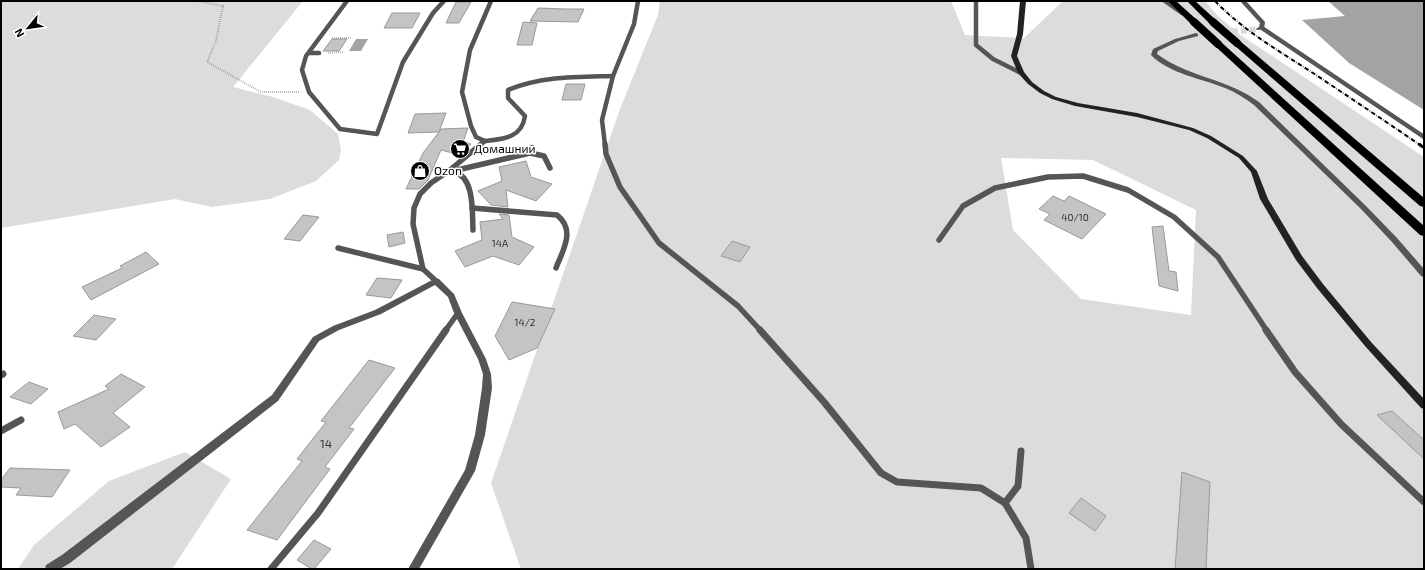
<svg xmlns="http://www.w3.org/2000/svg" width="1425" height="570" viewBox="0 0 1425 570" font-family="'Exo 2',sans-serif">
<rect width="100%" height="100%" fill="#fff"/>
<g fill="#dcdcdc" fill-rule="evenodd">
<polygon points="1,1 303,1 233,87 273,97 310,110 338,134 341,150 339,160 316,181 270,199 212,207 175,199 1,228"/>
<path d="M660 1H951L965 35 1024 38 1063 1H1205L1218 16 1239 34 1424 157V569H521L491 483 620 109 658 15ZM1001 158 1093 160 1196 210 1191 315 1081 299 1013 230Z"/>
<polygon points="185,452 231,479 172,569 18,569 34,545 109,481"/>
</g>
<g fill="#a3a3a3">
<polygon points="1328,1 1424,1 1424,110 1349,63 1302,20 1345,16"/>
<polygon points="356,39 368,39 361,51 349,51"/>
</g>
<g fill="#c4c4c4" stroke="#999">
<polygon points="456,2 471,2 459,23 446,23"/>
<polygon points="538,8 565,9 584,9 578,22 530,21"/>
<polygon points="392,13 420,13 412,28 384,28"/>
<polygon points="523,22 537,23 532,45 517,45"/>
<polygon points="332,39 347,39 339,51 323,51"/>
<polygon points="566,84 585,84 581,100 562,100"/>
<polygon points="446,113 439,132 441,129 468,128 463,142 471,144 461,155 441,150 428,180 419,189 406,189 423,153 439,132 408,133 415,114"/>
<polygon points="526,161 531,177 552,184 536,201 506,190 508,207 491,205 478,191 502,181 499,167"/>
<polygon points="1053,196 1064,201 1069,196 1106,214 1082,239 1044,220 1050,214 1039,209"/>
<polygon points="499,214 509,215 512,237 534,247 519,265 493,256 465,267 455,251 482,240 480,222 503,219"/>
<polygon points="303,215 319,217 300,241 284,239"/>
<polygon points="1163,226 1169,271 1176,272 1178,291 1159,286 1152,227"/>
<polygon points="403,232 405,243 389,247 387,235"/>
<polygon points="732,241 750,247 740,262 721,256"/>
<polygon points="146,252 159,264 91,300 82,287 122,268 120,266"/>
<polygon points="377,278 402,280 391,298 366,295"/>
<polygon points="512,302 555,309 537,348 509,360 495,336"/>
<polygon points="94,315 116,319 96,340 73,336"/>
<polygon points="369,360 395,368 349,428 354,429 325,467 330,469 277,540 247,530 302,461 297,459 326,422 321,421"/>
<polygon points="121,374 145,387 113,413 130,427 101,447 75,424 64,429 58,412 109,389 105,386"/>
<polygon points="29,382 48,389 31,404 10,397"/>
<polygon points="1392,411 1424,440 1424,459 1377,415"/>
<polygon points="10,468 70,470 52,497 16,495 21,488 1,487 1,480"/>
<polygon points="1182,472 1210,482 1206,569 1175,569"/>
<polygon points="1081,498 1106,516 1095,531 1069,513"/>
<polygon points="314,540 331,549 314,569 312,569 297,560"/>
</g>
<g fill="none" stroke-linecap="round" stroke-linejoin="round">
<polyline stroke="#d9d9d9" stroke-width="6" stroke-dasharray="6 3" stroke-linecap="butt" points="1196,35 1259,29"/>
<g stroke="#dbdbdb" stroke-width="2">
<g id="highway">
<polygon points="1168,1 1176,1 1197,20 1197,24 1191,24"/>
<polygon points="1187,1 1195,1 1216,20 1216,24 1210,24"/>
<polygon points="1218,41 1221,42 1424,226 1424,236 1420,235 1215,46 1214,44"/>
<polygon points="1234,41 1240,41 1424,198 1424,207 1420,206 1234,45 1233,43"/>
</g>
</g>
<g stroke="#777" stroke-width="2" stroke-dasharray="0.5 1.5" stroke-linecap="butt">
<polyline points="197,1 223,6 216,41 207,62 261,92 300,92"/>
<polyline points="332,38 352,38"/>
<polyline points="328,53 344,52"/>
</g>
<g stroke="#555" stroke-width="4.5">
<polyline points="347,1 306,56 302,70 309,92 340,129 377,134 403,62 433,13 444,1"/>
<polyline points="976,1 976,45 993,59 1021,73"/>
<polyline points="1165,1 1182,13"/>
<polyline points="1262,28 1424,137"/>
<polyline points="309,53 319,53"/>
<path d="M485 141C503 139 522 138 525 116L508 98V90C541 76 577 77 613 76"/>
<polyline points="480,145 485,141 476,137 471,126 462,92 470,50 491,1"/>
<polyline points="605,145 602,120 613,76 634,24 638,1"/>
</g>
<g stroke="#555" stroke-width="5.5">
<polyline points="605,144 606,154 620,187 659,243 738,306 761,331"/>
<polyline points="453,171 530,153 544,156 550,168"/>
<path d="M453 171C475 177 472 211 473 230"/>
<path d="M472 208 557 215C576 230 563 250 556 268"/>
<polyline points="939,240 963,206 995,188 1048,177 1083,176 1128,190 1174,217 1218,257 1267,331"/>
<polyline points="338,248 423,269"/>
<polyline points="436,281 423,269 413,224 414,208 420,194 431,183 450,170 481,144"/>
<polyline points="445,331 458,313"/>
</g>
<g stroke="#555" stroke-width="7">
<polyline points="760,330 824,402 881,473 897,482 981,488 1005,503"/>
<polyline points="1266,330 1295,372 1341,424 1424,502"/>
<polyline points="1,375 3,374"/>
<polyline points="1,431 21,420"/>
<polyline points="1021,451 1018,486 1005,503 1026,538 1031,569"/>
<polyline points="271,569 318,513 446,330"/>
</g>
<g fill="#555" fill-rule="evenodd">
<polygon points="1240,1 1246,1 1265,22 1264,29 1257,30 1256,29 1259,27 1260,23"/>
<path d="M1196 33 1198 34V36L1179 41 1158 51 1157 54C1188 77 1228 79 1259 102L1366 206 1397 238 1424 269V277L1421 276 1392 242 1361 209 1254 105C1245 98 1235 92 1225 88 1200 78 1170 74 1151 55L1153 49 1175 39Z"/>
<polygon points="436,278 439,279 454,294 462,313 486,359 491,374 492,388 485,435 475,471 419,569 408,569 465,470 475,435 482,388 483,374 478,359 454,313 448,297 435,285 381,314 339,330 319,341 278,401 70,563 60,569 45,569 46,565 62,555 272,395 313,337 333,326 375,310"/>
</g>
<polygon fill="#222" fill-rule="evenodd" points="1020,1 1026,1 1023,34 1017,56 1024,72 1032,82 1044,91 1056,97 1078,103 1137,113 1193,128 1211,136 1243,156 1257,171 1268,199 1302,256 1323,284 1371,342 1424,399 1424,409 1421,408 1365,346 1317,288 1296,260 1260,199 1251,172 1239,158 1207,138 1189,130 1137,117 1075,106 1052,99 1040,93 1028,84 1018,73 1011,56 1017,34"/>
<use href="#highway" fill="#000" fill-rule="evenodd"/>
<path stroke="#000" stroke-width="2" stroke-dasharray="4.5 1.5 0.5 1.5" stroke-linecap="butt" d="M1215 1C1244 31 1279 51 1313 73 1349 97 1385 121 1420 145"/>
<polyline stroke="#000" stroke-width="3" stroke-dasharray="5.5 2 1 2" stroke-linecap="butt" points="1419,144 1424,148"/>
<g stroke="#dbdbdb" stroke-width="10" stroke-linecap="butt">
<g id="highway-bridge">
<polyline points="1194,22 1218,44"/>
<polyline points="1213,22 1237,43"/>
</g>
</g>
<use href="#highway-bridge" stroke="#000" stroke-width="8"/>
</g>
<defs>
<g id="supermarket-disc" transform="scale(1)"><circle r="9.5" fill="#000" stroke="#fff"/><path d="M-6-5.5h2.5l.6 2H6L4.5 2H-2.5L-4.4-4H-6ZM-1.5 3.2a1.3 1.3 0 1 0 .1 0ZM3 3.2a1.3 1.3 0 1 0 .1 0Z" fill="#fff"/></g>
<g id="shop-disc" transform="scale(1)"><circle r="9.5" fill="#000" stroke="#fff"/><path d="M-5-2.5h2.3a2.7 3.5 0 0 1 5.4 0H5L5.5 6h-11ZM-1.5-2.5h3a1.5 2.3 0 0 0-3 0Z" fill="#fff"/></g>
</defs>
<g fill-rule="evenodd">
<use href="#supermarket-disc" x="460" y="149"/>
<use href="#shop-disc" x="420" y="171"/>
</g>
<g text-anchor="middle" stroke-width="3" stroke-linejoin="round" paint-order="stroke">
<g font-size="10" fill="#313131">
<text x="1075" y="221">40/10</text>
<text x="500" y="247">14А</text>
<text x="525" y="326">14/2</text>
</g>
<g font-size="12" fill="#000" stroke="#fff" text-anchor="start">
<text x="474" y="153">Домашний</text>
<text x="434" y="175">Ozon</text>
</g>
<g font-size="12" fill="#313131">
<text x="326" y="448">14</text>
</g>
</g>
<rect width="1425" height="570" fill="none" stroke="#000000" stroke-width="4"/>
<g transform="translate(28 28) rotate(241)" stroke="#ffffff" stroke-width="3" paint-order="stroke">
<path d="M0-3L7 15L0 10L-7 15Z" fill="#000000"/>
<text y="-6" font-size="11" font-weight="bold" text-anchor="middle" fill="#000000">N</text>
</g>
</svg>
